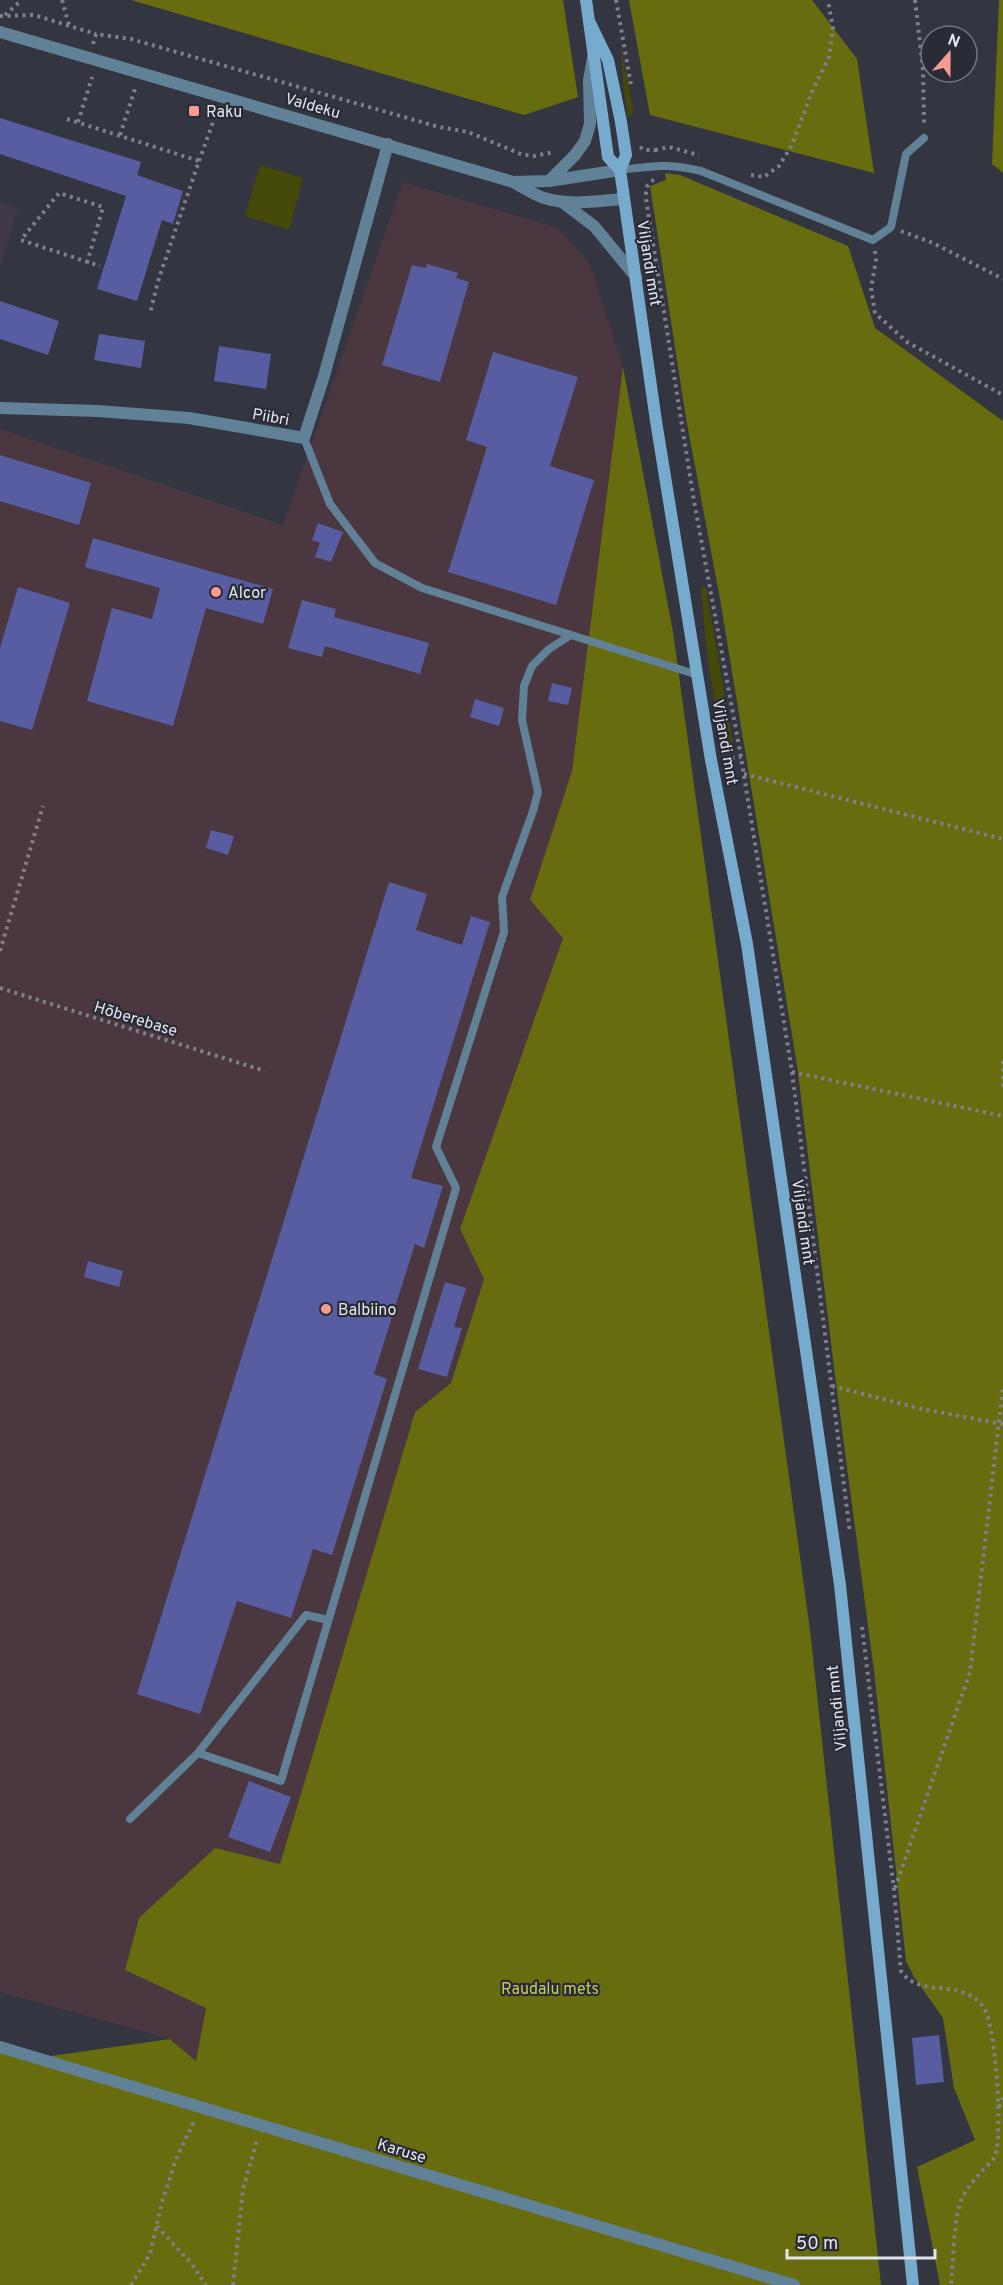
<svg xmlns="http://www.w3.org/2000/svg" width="1003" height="2285" viewBox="0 0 1003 2285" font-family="Overpass,sans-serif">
<rect width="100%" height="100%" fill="#333541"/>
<polygon fill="#4a3740" points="403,182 558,228 590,264 623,367 572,772 530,900 563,937 460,1229 484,1279 451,1383 415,1412 280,1864 139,1918 125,1970 206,2008 197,2061 170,2039 0,1992 0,429 283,525"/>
<polygon fill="#41394a" points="0,203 18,208 0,268"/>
<g fill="#464a08">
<polygon points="621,47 633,109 632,114 628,117 623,84"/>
<polygon points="260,165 303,178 289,230 245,216"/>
<polygon points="701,587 706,587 734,750 727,750 721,745 706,645"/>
</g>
<g fill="#676c0e">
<polygon points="131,0 563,0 578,97 524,115"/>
<polygon points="629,0 812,0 857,59 874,173 650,115"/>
<polygon points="999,0 1003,0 1003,173 992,164"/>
<polygon points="665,173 680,175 848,246 875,328 1003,421 1003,2285 940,2285 917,2167 975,2140 954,2088 943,2018 914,1977 906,1961 874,1671 836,1384 797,1065 720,599 686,418 650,186 666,180"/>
<polygon points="623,367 673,632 810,1630 881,2285 0,2285 0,2043 44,2057 170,2039 196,2061 206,2008 125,1970 139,1918 215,1848 280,1864 415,1412 451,1383 484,1279 460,1229 563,938 530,900 572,771"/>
</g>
<g fill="#585da2">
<polygon points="0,118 141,162 137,175 183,191 173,224 162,220 137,301 97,289 126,196 0,154"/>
<polygon points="427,264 458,273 456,278 469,282 440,382 382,365 412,265 426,268"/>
<polygon points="0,301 59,321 48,355 0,339"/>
<polygon points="99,334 145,341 141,368 94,360"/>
<polygon points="219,346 271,354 266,389 214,381"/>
<polygon points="493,352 578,377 550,466 594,480 556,605 448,572 487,447 466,440"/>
<polygon points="0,455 91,483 79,525 0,501"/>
<polygon points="318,523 343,532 331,562 315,557 320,543 312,540"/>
<polygon points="93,538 273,589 263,624 206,608 173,726 87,701 112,608 152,619 160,588 85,567"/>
<polygon points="18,587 70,603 32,730 0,721 0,648"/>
<polygon points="302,600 336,609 334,617 429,643 420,674 325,646 322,657 288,648"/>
<polygon points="552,683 572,688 568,705 548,701"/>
<polygon points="475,699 504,708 499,726 470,717"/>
<polygon points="211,830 234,836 228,855 206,848"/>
<polygon points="389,882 427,894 416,930 462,945 471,916 490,922 411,1178 443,1186 424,1248 415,1244 374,1374 387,1379 332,1555 313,1549 291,1618 237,1601 200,1714 137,1694"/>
<polygon points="88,1261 123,1271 119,1287 84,1277"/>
<polygon points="445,1282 466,1288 454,1327 462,1328 447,1377 418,1369"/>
<polygon points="249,1781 291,1797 270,1852 228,1837"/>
<polygon points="939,2035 944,2082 916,2085 912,2038"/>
</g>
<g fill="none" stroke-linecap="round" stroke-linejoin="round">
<g stroke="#7e808a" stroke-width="4" stroke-dasharray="3 4.5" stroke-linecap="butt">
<polyline points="62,0 69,25"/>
<polyline points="616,0 631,85"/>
<polyline points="915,0 923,69 924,126"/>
<polyline points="5,15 22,0"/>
<polyline points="0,16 34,15 96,34"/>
<polyline points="93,44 96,34 131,39 439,127 468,132 521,154 534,156 554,152"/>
<polyline points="67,119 199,161 159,278 150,313"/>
<polyline points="78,122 92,77"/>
<polyline points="120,135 135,89"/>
<polyline points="640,147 644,150 655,150 656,153"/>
<polyline points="655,150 669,147 699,155"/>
<polyline points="199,161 215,117"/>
<polyline points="751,175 764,177 779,166 792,145 811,94 829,57 833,29 828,0"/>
<path d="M654 180C645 184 646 191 646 199L694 501 741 757 792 1072 850 1533"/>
<polyline points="901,231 933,243 1003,279"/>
<polyline points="875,251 876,260 871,288 875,313 907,342 1003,395"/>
<polyline points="87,263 103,207 59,193 21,240 100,266"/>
<polyline points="724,759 741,757"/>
<polyline points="744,774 1003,839"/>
<polyline points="0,951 43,806"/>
<polyline points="0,988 265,1071"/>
<polyline points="1003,1061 1003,1089"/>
<polyline points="792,1072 1003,1116"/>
<polyline points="832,1386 922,1409 1003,1424"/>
<path d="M862 1627 894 1890 901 1971C920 2000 962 1976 984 2008 996 2025 1003 2136 995 2156 993 2161 987 2166 983 2170 974 2180 965 2190 960 2203 954 2221 953 2265 951 2285"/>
<polyline points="895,1888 970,1672 1003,1387"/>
<polyline points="999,2107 1003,2098"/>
<polyline points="157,2226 191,2263 206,2285"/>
<polyline points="131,2285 150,2254 162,2202 176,2159 195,2119"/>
<polyline points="233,2285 243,2189 257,2140"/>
</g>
<g stroke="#618196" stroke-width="8">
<path d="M620 170C651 166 669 163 701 171L873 240 891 227 906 154 924 138"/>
<polyline points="304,438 330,504 375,563 422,588 698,675"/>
<polyline points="198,1753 306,1615 328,1620"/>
<polyline points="130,1819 198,1753 281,1781 456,1188 436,1147 504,932 502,897 533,811 538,792 522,720 524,686 532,666 549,649 571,635"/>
</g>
<g stroke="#618196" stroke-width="12">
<polyline points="0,408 98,411 189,418 304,438 324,376 388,144"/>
<polyline points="0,2047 794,2285"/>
</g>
<g stroke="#618196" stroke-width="12">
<polyline points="0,32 513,182 549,181 620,170"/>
<polyline points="549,181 575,155 585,141 590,124 589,80 593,58"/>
<path d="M515 183C524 188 534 195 544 198 570 206 597 201 623 199"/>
<polyline points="562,202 594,226 636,277"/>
</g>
<g stroke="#77abcd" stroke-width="12">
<polyline points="586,0 608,157 620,170"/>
<polyline points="590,23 608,60 621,122 626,155 620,170 656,421 711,760 747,944 840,1585 913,2285"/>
</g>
</g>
<g fill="#f59c92" stroke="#292b36" stroke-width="2">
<rect x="188" y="105" width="12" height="12" rx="3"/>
<circle cx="216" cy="592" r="6"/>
<circle cx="326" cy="1309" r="6"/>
</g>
<g text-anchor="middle" stroke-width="4.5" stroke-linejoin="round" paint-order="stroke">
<g font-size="16" fill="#e3e4ec" stroke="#292b36">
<text transform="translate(313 105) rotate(16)" y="6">Valdeku</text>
<text transform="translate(650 263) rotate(81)" y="6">Viljandi mnt</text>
<text transform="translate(271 416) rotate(10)" y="6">Piibri</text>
<text transform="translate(726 742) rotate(80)" y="6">Viljandi mnt</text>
<text transform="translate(136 1018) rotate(17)" y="6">Hõberebase</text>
<text transform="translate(804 1222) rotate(82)" y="6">Viljandi mnt</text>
<text transform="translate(836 1708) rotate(-96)" y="6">Viljandi mnt</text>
<text transform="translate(402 2150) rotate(17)" y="6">Karuse</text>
</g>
<g font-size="16" fill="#e3e4ec" stroke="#292b36" text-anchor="start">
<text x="206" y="117">Raku</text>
<text x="228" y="598">Alcor</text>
<text x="338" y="1315">Balbiino</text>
</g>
<g font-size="16" fill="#c4cc59" stroke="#292b36">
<text x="550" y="1994">Raudalu mets</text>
</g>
</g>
<g transform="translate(949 54) rotate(21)"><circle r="28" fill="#292b36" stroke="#73757f" stroke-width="1.5"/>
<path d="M0-4.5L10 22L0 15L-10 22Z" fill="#f59c92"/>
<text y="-9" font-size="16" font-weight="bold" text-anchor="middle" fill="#e3e4ec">N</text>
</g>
<path d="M787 2249v9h148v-9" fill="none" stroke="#e3e4ec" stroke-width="3"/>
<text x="796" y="2249" font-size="18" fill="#e3e4ec" stroke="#292b36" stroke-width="4.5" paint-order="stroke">50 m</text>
</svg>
